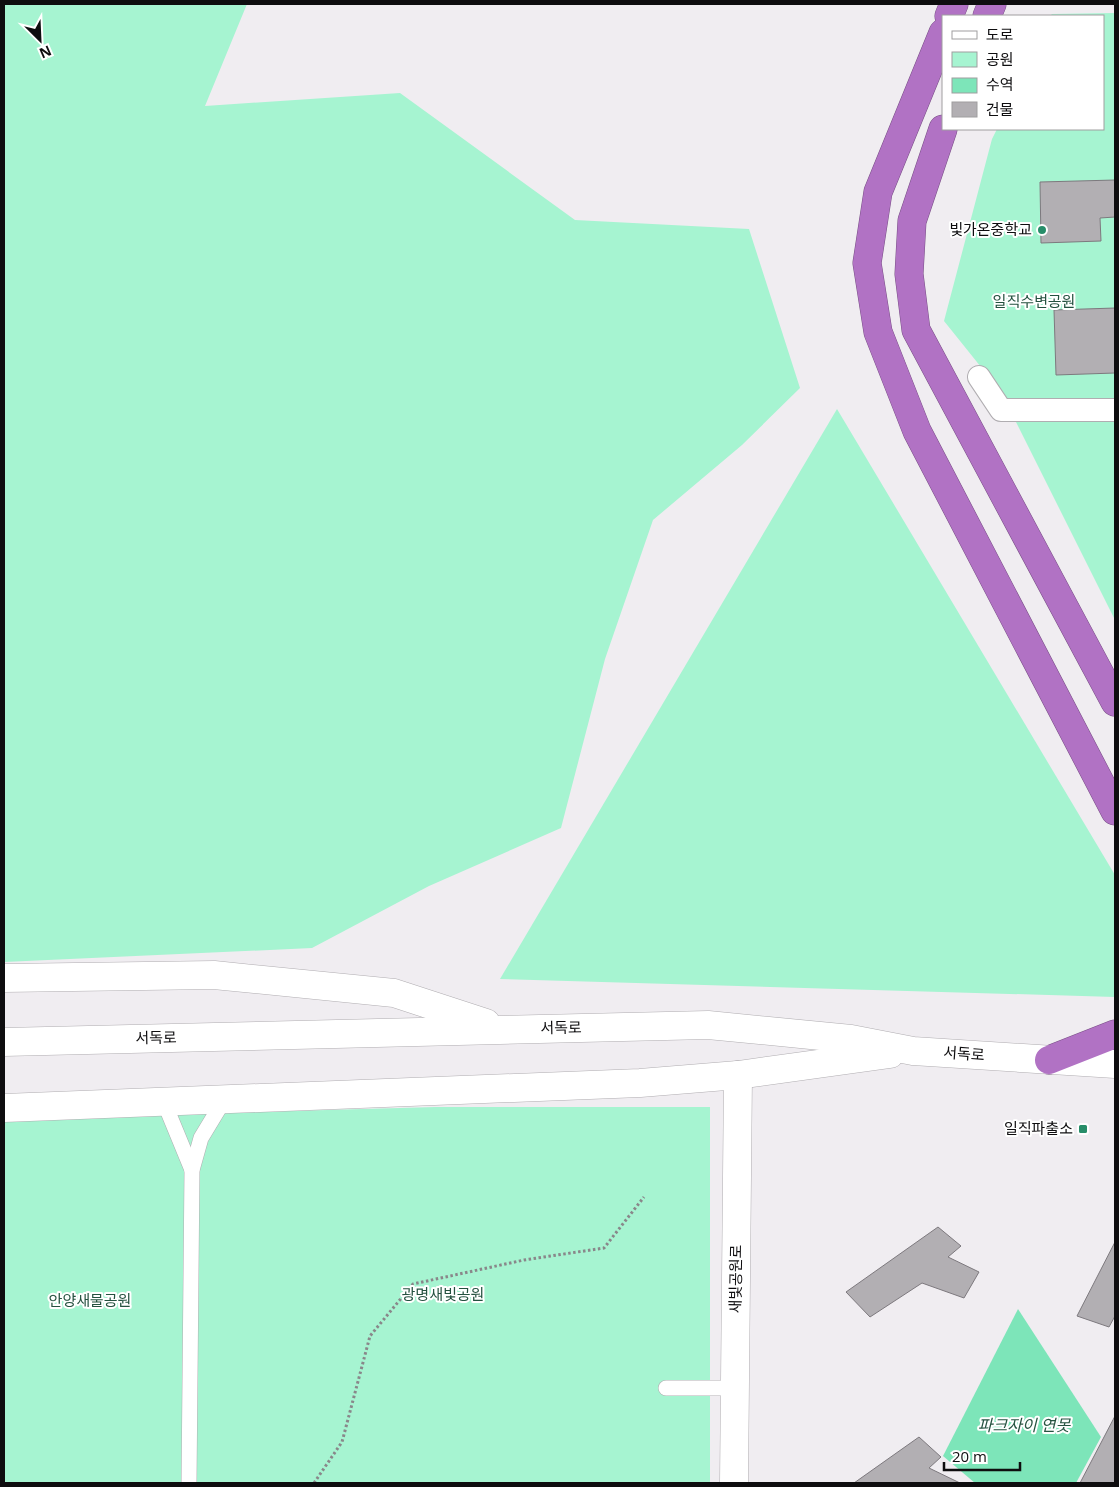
<svg xmlns="http://www.w3.org/2000/svg" width="1119" height="1487" viewBox="0 0 1119 1487" font-family="'Open Sans','Noto Sans KR',sans-serif">
<rect width="100%" height="100%" fill="#f0edf1"/>
<g fill="#a6f4d1">
<polygon points="4,4 247,4 205,106 400,93 575,220 749,229 800,388 742,445 653,520 605,659 561,828 429,886 312,948 4,962"/>
<polygon points="1115,13 1115,620 1001,392 944,321 992,139 997,129 1103,129 1103,16 1050,16 1052,14"/>
<polygon points="837,409 1115,875 1115,997 500,979"/>
<polygon points="436,1107 710,1107 710,1483 4,1483 4,1119"/>
</g>
<polygon fill="#7de5b9" points="1018,1309 1101,1437 1076,1483 975,1483 943,1456"/>
<g fill="#b2afb3" stroke="#7d797e">
<polygon points="1115,180 1115,217 1100,218 1101,241 1041,243 1040,182"/>
<polygon points="1115,308 1115,373 1056,375 1054,310"/>
<polygon points="938,1227 961,1246 948,1257 979,1272 964,1298 922,1283 870,1317 846,1292"/>
<polygon points="1115,1242 1115,1316 1109,1327 1077,1316"/>
<polygon points="1115,1416 1115,1483 1080,1483"/>
<polygon points="919,1437 941,1457 929,1468 960,1483 854,1483"/>
</g>
<g fill="none" stroke-linecap="round" stroke-linejoin="round">
<g stroke="#b0adb1" stroke-width="16">
<g id="service">
<polyline points="164,1102 192,1170"/>
<polyline points="666,1388 735,1388"/>
<polyline points="189,1483 192,1170 201,1138 224,1100"/>
</g>
</g>
<g stroke="#b0adb1" stroke-width="24">
<polyline id="pedestrian" points="979,377 1001,410 1115,410"/>
</g>
<g stroke="#b0adb1" stroke-width="29">
<polyline id="tertiary" points="734,1483 738,1075"/>
</g>
<g stroke="#b0adb1" stroke-width="29">
<g id="secondary">
<polyline points="4,978 214,975 394,993 486,1023"/>
<polyline points="4,1042 708,1025 851,1039 913,1051 1115,1064"/>
<polyline points="4,1108 640,1083 738,1075 890,1054"/>
</g>
</g>
<g stroke="#784f85" stroke-width="29">
<g id="motorway">
<polyline points="949,16 954,4"/>
<polyline points="987,16 992,4"/>
<polyline points="943,33 878,192 867,263 878,332 917,431 1115,811"/>
<polyline points="943,129 912,221 909,274 916,330 1115,702"/>
<polyline points="1049,1060 1115,1034"/>
</g>
</g>
<polyline stroke="#89878a" stroke-width="3" stroke-dasharray="2.5 2.5" stroke-linecap="butt" points="314,1483 342,1442 370,1336 413,1284 524,1260 604,1248 644,1197"/>
<use href="#service" stroke="#fff" stroke-width="15"/>
<use href="#pedestrian" stroke="#fff" stroke-width="22"/>
<use href="#tertiary" stroke="#fff" stroke-width="28"/>
<use href="#secondary" stroke="#fff" stroke-width="28"/>
<use href="#motorway" stroke="#b172c4" stroke-width="28"/>
</g>
<g fill="#278d69" stroke="#fff" stroke-width="2">
<circle cx="1042" cy="230" r="5"/>
<rect x="1078" y="1124" width="10" height="10" rx="2.5"/>
</g>
<g text-anchor="middle" stroke-width="4" stroke-linejoin="round" paint-order="stroke">
<g font-size="15" fill="#0e0d0f" stroke="#fff" text-anchor="end">
<text x="1032" y="235">빛가온중학교</text>
<text x="1073" y="1134">일직파출소</text>
</g>
<g font-size="15" fill="#24513f" stroke="#fff">
<text x="1034" y="307">일직수변공원</text>
<text x="443" y="1300">광명새빛공원</text>
<text x="90" y="1306">안양새물공원</text>
</g>
<g font-size="15" fill="#0e0d0f" stroke="#fff">
<text transform="translate(561 1028) rotate(-1)" y="5">서독로</text>
<text transform="translate(156 1038) rotate(-1)" y="5">서독로</text>
<text transform="translate(964 1054) rotate(4)" y="5">서독로</text>
<text transform="translate(736 1279) rotate(-89)" y="5">새빛공원로</text>
</g>
<g font-size="16" font-style="italic" fill="#275341" stroke="#fff">
<text x="1024" y="1431">파크자이 연못</text>
</g>
</g>
<rect width="1119" height="1487" fill="none" stroke="#0e0d0f" stroke-width="10"/>
<rect x="942" y="15" width="162" height="115" fill="#ffffff" stroke="#9f9e9f"/>
<rect x="952" y="31" width="25" height="8" fill="#ffffff" stroke="#9f9e9f"/>
<text x="986" y="40" font-size="15" fill="#0e0d0f">도로</text>
<rect x="952" y="52" width="25" height="15" fill="#a6f4d1" stroke="#9f9e9f"/>
<text x="986" y="65" font-size="15" fill="#0e0d0f">공원</text>
<rect x="952" y="78" width="25" height="15" fill="#7de5b9" stroke="#9f9e9f"/>
<text x="986" y="90" font-size="15" fill="#0e0d0f">수역</text>
<rect x="952" y="102" width="25" height="15" fill="#b2afb3" stroke="#9f9e9f"/>
<text x="986" y="115" font-size="15" fill="#0e0d0f">건물</text>
<g transform="translate(40 40) rotate(156)" stroke="#ffffff" stroke-width="4" paint-order="stroke">
<path d="M0-4L9 19L0 12L-9 19Z" fill="#0e0d0f"/>
<text y="-8" font-size="14" font-weight="bold" text-anchor="middle" fill="#0e0d0f">N</text>
</g>
<path d="M944 1462v8h76v-8" fill="none" stroke="#0e0d0f" stroke-width="2.5"/>
<text x="952" y="1462" font-size="15" fill="#0e0d0f" stroke="#ffffff" stroke-width="4" paint-order="stroke">20 m</text>
</svg>
